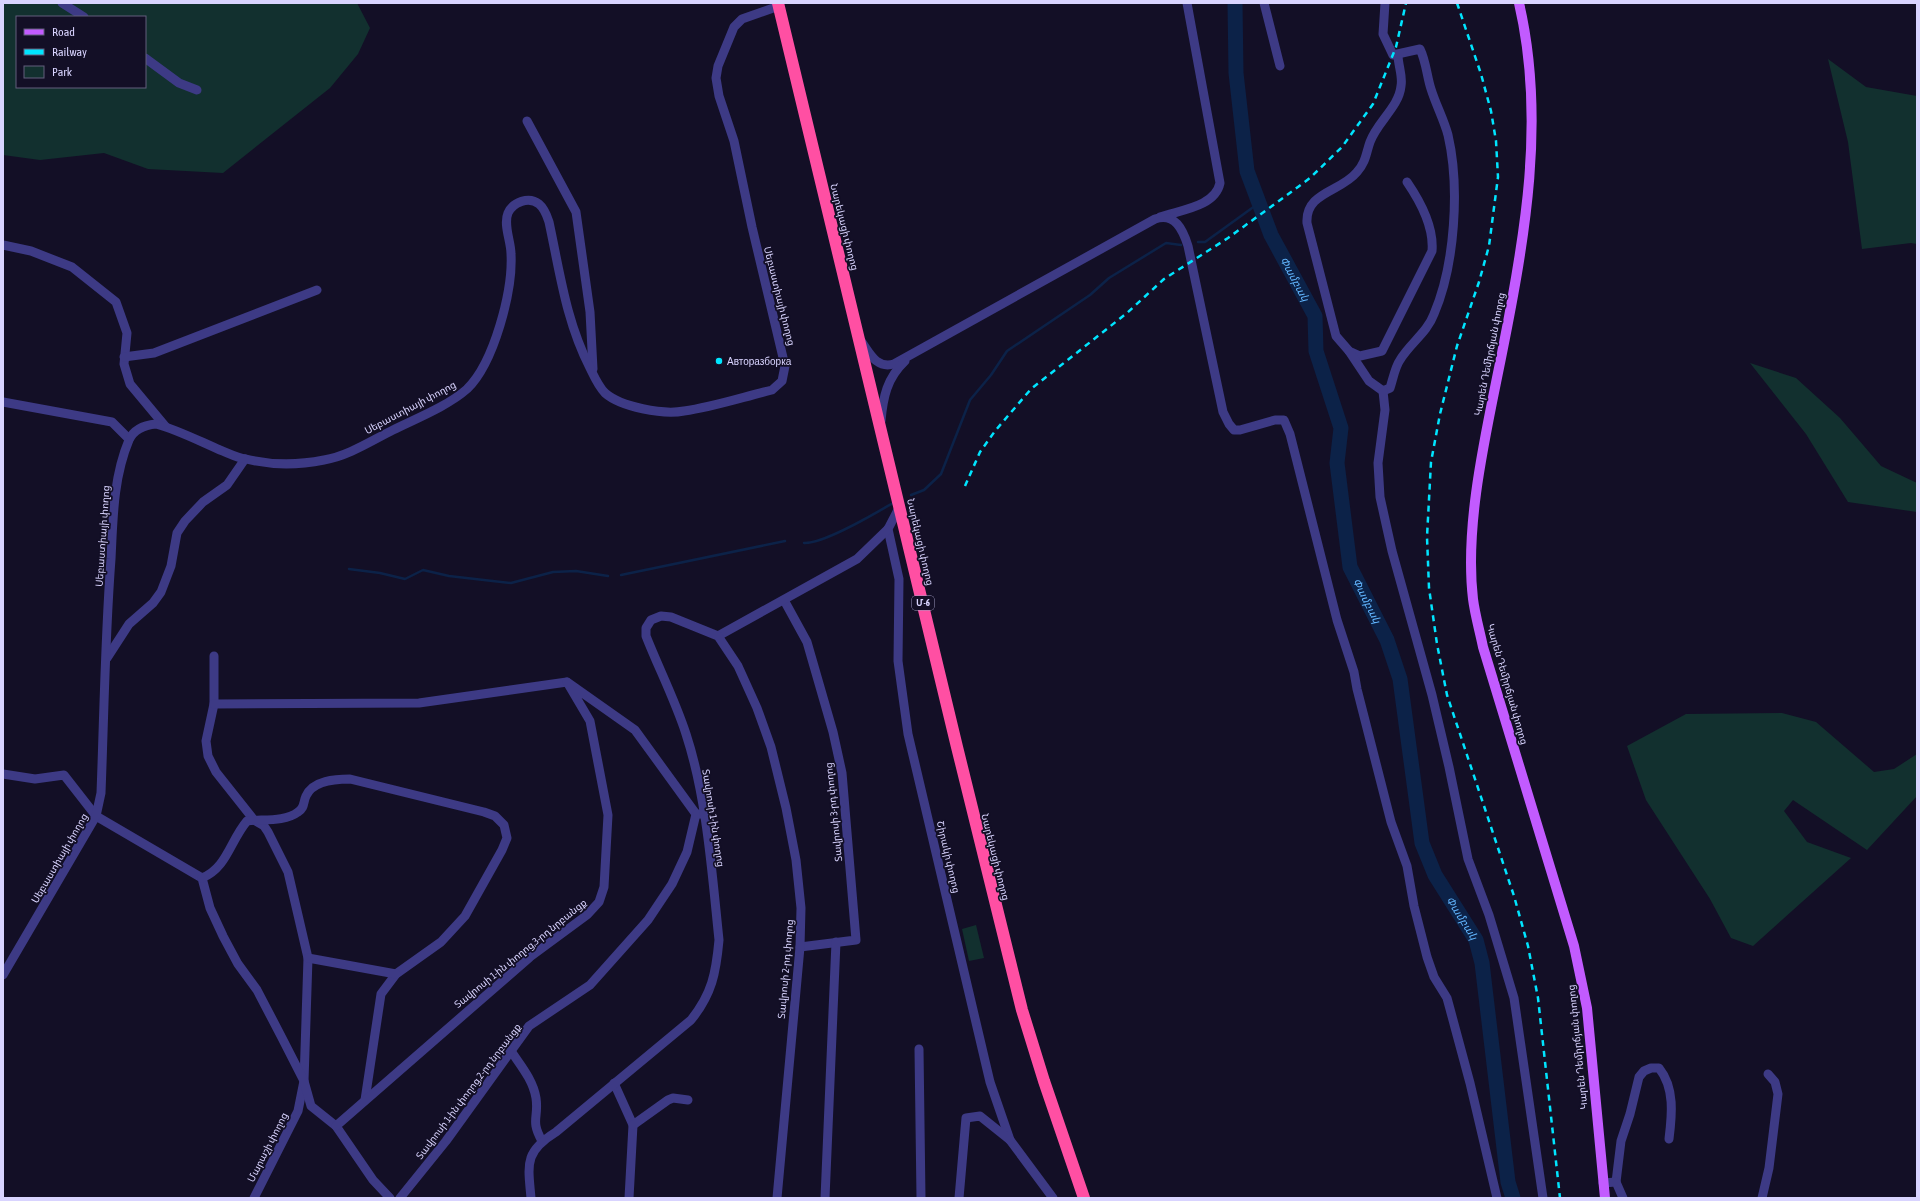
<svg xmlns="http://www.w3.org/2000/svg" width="1920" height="1201" viewBox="0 0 1920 1201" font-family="'Asap Condensed','Noto Sans Armenian',sans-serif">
<rect width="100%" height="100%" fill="#130f26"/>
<g fill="#12302f" fill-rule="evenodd">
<path d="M3 3H357L370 28 358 54 330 88 223 173 148 169 104 153 40 160 3 155ZM17 17H145V87H17Z"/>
<polygon points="1828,59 1866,87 1917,96 1917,244 1911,243 1862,249 1848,142"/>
<polygon points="1750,363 1796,378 1840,418 1881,466 1917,483 1917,512 1848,502 1806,434"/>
<polygon points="1782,713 1816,722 1874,772 1894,769 1917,754 1917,796 1867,850 1793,800 1784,811 1807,842 1851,858 1753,946 1731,938 1710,899 1646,800 1627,746 1686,714"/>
<polygon points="976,925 984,958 969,961 962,929"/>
</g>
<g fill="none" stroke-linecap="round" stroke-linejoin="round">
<g stroke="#0c2248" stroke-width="2.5">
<polyline points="1198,242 1205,242 1259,203"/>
<polyline points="911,495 924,490 941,474 970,400 991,375 1007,351 1090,295 1109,278 1166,243 1181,245"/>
<path d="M804 543C824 544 874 514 893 503"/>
<polyline points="349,569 380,573 405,579 423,570 449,576 511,583 553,572 576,571 608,576"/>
<polyline points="621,575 785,541"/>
</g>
<path stroke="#0c2248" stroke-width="15" id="s1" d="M1235 3 1236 73 1247 171 1271 235 1315 316 1316 351 1341 428 1337 463 1350 567 1387 640 1400 679 1422 843 1435 875 1476 940 1482 963 1508 1182 1513 1198"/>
<g stroke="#3d3a85" stroke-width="9">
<polyline points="62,3 84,17"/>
<polyline points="1264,3 1280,66"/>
<path d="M1398 55C1398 65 1403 76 1401 86 1399 107 1377 122 1370 142 1366 153 1366 162 1357 172 1341 192 1305 192 1307 223L1336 336 1349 351 1360 356 1382 351 1432 251C1434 228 1420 201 1407 182"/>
<polyline points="145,58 179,83 197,90"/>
<polyline points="527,121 576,212 590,312 593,369"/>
<path d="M1160 217C1180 210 1215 207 1220 183L1187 3"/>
<polyline points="3,245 31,251 72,267 116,302 127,333 124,364 130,384 165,426"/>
<path d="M861 341C870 353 876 369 894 364L1155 219C1175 212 1183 230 1188 246L1223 412 1229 424 1234 430H1240L1275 420H1284L1290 434 1337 620 1354 672 1357 689 1391 822 1407 866 1414 906 1427 957 1434 977 1447 998 1450 1009 1470 1083 1497 1198"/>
<path d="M1349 351 1369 381 1383 391 1390 388C1393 379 1395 367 1400 360 1410 343 1427 333 1434 314 1455 265 1460 187 1448 135 1444 120 1436 105 1431 89 1427 77 1426 61 1420 49L1393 55 1383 34 1385 3"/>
<polyline points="124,357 154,353 317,290"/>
<polyline points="1383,391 1385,410 1378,463 1380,497 1392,551 1432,695 1449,767 1468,859 1489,915 1514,998 1543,1198"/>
<polyline points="3,402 112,422 129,439"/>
<path d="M881 421C883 397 887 378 905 361"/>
<polyline points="900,506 888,529 899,579 898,661 908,734 990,1082 1010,1140 1053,1198"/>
<polyline points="784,600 807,642 833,732 842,773 856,940 800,947"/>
<polyline points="718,636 857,559 888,529"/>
<polyline points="214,656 214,704 206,741 208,756 216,772 254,820 264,826 268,832 288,872 308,958 304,1081 298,1111 254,1198"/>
<polyline points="107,658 129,624 153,603 161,592 171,566 177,533 185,521 203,502 227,485 245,459"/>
<polyline points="214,704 419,703 567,682"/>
<polyline points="3,774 35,779 64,775 96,816 202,878 210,908 223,936 238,964 257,990 281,1036 304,1081 311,1106 336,1126 373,1180 390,1198"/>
<path d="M202 878C227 868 230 841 247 821 262 819 285 822 298 812 305 808 303 802 306 796 313 780 336 779 350 779L484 812 495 816 504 825 507 838 502 850 465 916 441 942 396 974 381 994 365 1100"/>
<polyline points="308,958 396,974"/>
<path d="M3 975 96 816 101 793C104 715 105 637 111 559 113 520 113 478 129 440 134 429 145 425 156 424 178 430 199 441 220 450 228 453 237 458 246 459 270 465 299 465 324 460 348 456 371 441 393 430 415 419 448 406 467 389 494 363 513 291 511 254 511 241 503 225 508 213 513 202 529 196 539 204 545 209 547 216 549 222 560 273 566 321 590 368 594 376 598 386 605 393 621 407 663 415 684 411 713 407 743 397 772 390L782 381 785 366 752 227 734 141 719 96 716 78 718 66 734 27 742 19 779 6"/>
<polyline points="919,1049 921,1198"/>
<path d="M511 1051C521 1066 533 1080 536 1098 539 1118 530 1120 542 1141"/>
<polyline points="614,1083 633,1125 629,1198"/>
<polyline points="633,1125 668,1100 673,1098 688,1100"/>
<polyline points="336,1126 530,957 587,915 599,902 604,887 608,815 590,721 567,682 635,730 696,814 703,814"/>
<path d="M1616 1182 1621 1141 1630 1114 1639 1077 1644 1071 1651 1068H1659C1675 1088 1672 1115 1669 1139"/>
<polyline points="1603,1183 1616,1182 1623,1198"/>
<polyline points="400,1198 446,1141 529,1026 590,985 648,920 672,884 687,852 696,814"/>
<path d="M531 1198C528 1164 524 1152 556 1132L691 1020C712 994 716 973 719 940 712 874 707 798 686 734 675 700 659 669 646 636V628L651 620 661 616 671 617 718 636 738 666 757 708 771 747 786 808 796 860 801 908 800 947 777 1198"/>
<polyline points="825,1198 836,942"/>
<polyline points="959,1198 966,1118 980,1116 1010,1140"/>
<polyline points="1762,1198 1769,1168 1778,1094 1775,1082 1768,1074"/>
</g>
<path stroke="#c25bff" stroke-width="10" d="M1519 3C1546 119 1525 238 1502 353 1487 429 1464 523 1473 599 1475 615 1480 632 1483 647L1574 946 1587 1008 1605 1198"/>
<polyline stroke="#ff4fa3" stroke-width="12" points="778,3 957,747 1022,1010 1044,1081 1084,1198"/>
<g stroke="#00e5ff" stroke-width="2.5" stroke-dasharray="6 5" stroke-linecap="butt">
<polyline points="1457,3 1481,74 1491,111 1496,141 1498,177 1489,246 1479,282 1457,346 1440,414 1431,462 1427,537 1429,588 1437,644 1447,695 1514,896 1528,946 1538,998 1560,1198"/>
<polyline points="965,486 980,452 995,431 1031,389 1127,313 1164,279 1228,238 1287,195 1310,178 1342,147 1373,104 1396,47 1406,3"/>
</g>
</g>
<circle fill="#00e5ff" stroke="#130f26" stroke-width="1.5" cx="719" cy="361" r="4"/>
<g text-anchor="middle" stroke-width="3.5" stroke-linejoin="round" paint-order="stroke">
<rect fill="#130f26" stroke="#9e99be" stroke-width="1" x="912" y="596" width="22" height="14" rx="3"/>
<g font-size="9" font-weight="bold" fill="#d9d4ff">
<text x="923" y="606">Մ-6</text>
</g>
<g font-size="10" fill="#d9d4ff" stroke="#130f26">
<text transform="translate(845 227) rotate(76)" y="4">Նարեկացի փողոց</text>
<text transform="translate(780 296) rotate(76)" y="4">Սեբաստիայի փողոց</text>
<text transform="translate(1489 354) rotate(-79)" y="4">Կարեն Դեմիրճյան փողոց</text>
<text transform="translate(410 407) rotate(-28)" y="4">Սեբաստիայի փողոց</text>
<text transform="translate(102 536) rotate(-86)" y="4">Սեբաստիայի փողոց</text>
<text transform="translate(921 542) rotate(77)" y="4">Նարեկացի փողոց</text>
<text transform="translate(1508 684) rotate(74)" y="4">Կարեն Դեմիրճյան փողոց</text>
<text transform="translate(833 812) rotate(-96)" y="4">Տավրոսի 3-րդ փողոց</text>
<text transform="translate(714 818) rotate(81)" y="4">Տավրոսի 1-ին փողոց</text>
<text transform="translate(949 857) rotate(77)" y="4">Շիրակի փողոց</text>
<text transform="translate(996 857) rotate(76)" y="4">Նարեկացի փողոց</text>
<text transform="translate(59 858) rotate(-60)" y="4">Սեբաստիայի փողոց</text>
<text transform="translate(520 953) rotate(-39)" y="4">Տավրոսի 1-ին փողոց,3-րդ նրբանցք</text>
<text transform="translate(785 969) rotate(-85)" y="4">Տավրոսի 2-րդ փողոց</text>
<text transform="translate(1577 1047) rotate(-96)" y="4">Կարեն Դեմիրճյան փողոց</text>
<text transform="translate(468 1091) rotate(-53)" y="4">Տավրոսի 1-ին փողոց,2-րդ նրբանցք</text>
<text transform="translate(267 1147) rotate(-63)" y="4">Մարաշի փողոց</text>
</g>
<g font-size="10" fill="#d9d4ff" stroke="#130f26" text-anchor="start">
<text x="727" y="365">Авторазборка</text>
</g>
<g font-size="11" font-style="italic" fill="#62b6ff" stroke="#130f26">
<text dy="4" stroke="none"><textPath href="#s1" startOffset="287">Փամբակ</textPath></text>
<text dy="4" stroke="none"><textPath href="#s1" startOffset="623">Փամբակ</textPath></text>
<text dy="4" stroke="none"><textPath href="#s1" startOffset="959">Փամբակ</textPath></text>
</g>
</g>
<rect width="1920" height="1201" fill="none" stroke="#d9d4ff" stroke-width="8"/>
<rect x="16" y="16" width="130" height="72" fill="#130f26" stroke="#625e7d"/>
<rect x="24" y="29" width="20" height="6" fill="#c25bff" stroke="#625e7d"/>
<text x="52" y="36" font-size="12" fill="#d9d4ff">Road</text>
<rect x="24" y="49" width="20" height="6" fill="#00e5ff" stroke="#625e7d"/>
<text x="52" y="56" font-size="12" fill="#d9d4ff">Railway</text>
<rect x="24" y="66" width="20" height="12" fill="#12302f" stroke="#625e7d"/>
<text x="52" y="76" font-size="12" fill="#d9d4ff">Park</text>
</svg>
